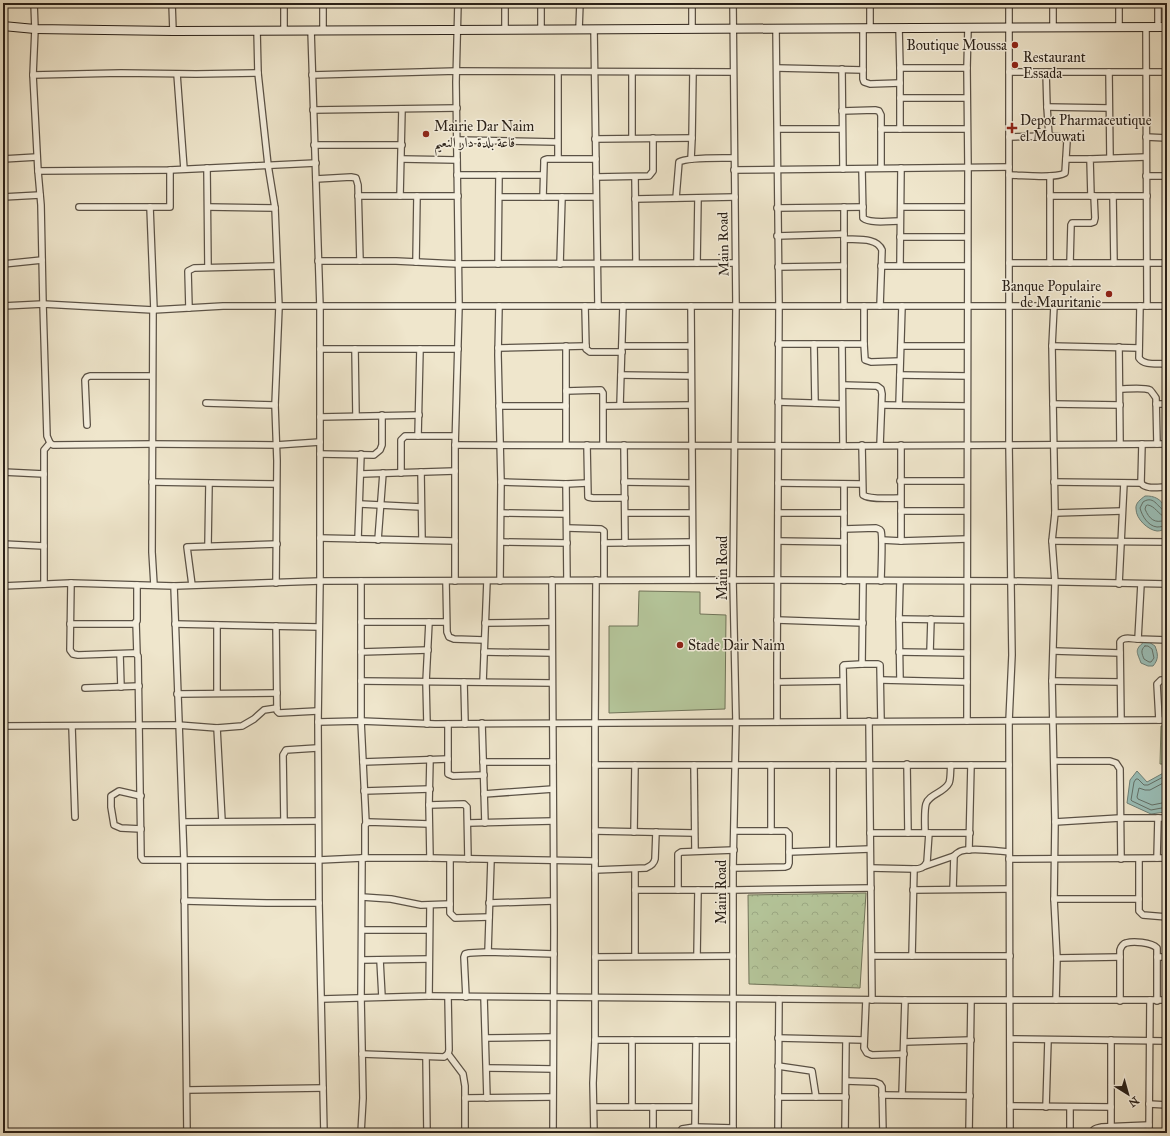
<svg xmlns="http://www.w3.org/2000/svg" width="1170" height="1136" viewBox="0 0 1170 1136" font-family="'IM FELL Great Primer',Amiri,serif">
<defs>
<pattern id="forest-crowns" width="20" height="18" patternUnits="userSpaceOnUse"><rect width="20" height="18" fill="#b5c69b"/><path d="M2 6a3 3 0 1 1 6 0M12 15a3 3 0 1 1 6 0" fill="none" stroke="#9caa85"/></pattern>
</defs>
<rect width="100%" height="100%" fill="#efe6cc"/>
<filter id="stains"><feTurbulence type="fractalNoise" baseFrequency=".005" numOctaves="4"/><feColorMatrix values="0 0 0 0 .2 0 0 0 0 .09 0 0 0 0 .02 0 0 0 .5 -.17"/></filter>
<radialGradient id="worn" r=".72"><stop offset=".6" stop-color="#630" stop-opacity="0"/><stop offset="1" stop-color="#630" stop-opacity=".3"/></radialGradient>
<g fill="url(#forest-crowns)" stroke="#70745a">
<polygon points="1167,725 1167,764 1160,764 1161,726"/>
<polygon points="866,893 860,988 749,984 748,895"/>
</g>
<polygon fill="#b5c69b" stroke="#70745a" points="639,591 700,592 700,614 726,615 725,709 609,713 609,626 638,626"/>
<g fill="#9abfb8" stroke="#6d8078">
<path d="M1145 496C1164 495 1170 512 1166 529 1163 530 1160 531 1157 531 1148 530 1136 519 1136 509 1135 503 1141 499 1145 496Z"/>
<path d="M1144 642H1149L1155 646C1158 654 1159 659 1153 666H1148L1141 663C1137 652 1134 650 1144 642Z"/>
<polygon points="1137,771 1147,782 1167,771 1167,806 1165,812 1151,814 1127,803 1130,780"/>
</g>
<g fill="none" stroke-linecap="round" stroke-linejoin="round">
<g stroke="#627068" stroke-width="1">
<path d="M1148 505C1155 506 1158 514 1165 517V520C1155 524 1149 519 1145 509L1146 506Z"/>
<path d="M1167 512C1158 510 1155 494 1143 502L1140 508C1142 516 1148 526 1157 527 1161 527 1164 526 1167 525"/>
<path d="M1145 646H1148L1152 649 1154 658 1151 662H1149L1144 659C1142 654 1140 650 1145 646Z"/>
<polyline points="1167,775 1148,785 1144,785 1138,779 1136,779 1134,782 1131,800 1132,801 1151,810 1167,807"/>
<polyline points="1167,781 1150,790 1145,790 1139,788 1137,797 1138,799 1152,805 1167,802"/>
</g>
<g stroke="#5b5246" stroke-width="8">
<g id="street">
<polyline points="34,3 35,29 33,75 38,171 41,205 43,304 47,436 50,443 53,445 152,444 276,445 320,442"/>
<polyline points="172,3 173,31"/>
<polyline points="505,3 505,29"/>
<polyline points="541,3 541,29"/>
<polyline points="733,3 736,306 733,580 736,722 733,868 733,1133"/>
<polyline points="1009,3 1009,445 1012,655 1009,721 1010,1133"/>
<polyline points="1158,3 1158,27"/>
<polyline points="1053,27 1053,3"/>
<polyline points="1119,27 1119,3"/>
<polyline points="1146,27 1147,306"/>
<polyline points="776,28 779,306 777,664 777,722"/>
<polyline points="863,28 863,79 864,82 870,84 900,83"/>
<polyline points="870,28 870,3"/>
<polyline points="899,28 900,68 900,129"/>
<polyline points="579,29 580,3"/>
<polyline points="594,29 598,306"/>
<polyline points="692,29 692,3"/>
<polyline points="257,30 258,73 268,165 275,208 279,307 275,405 277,461 276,583"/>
<polyline points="284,30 284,3"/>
<polyline points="311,30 320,307 320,581 318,722 361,721 435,724 1167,720"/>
<polyline points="323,30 323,3"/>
<polyline points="777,68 863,70"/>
<polyline points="900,68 967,68"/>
<polyline points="842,69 843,169"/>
<polyline points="632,72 632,138"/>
<polyline points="1009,72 1167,72"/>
<polyline points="1046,72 1047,107 1049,136"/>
<polyline points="1109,72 1110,158"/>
<polyline points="177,74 184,169"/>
<polyline points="33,75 121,73 196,74 258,73"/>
<polyline points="312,75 457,71 733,72"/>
<polyline points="900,98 967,98"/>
<polyline points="1047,107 1109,108"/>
<polyline points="313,110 457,108"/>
<polyline points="842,111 875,110 879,111 881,115 881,168"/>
<polyline points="778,129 842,129"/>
<polyline points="881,129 967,129"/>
<path d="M1009 137 1049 136 1063 137 1067 141 1065 173C1055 179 1022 175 1009 175"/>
<polyline points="1146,137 1167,138"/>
<polyline points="595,139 692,138"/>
<polyline points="457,140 557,142"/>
<polyline points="314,145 402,145"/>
<polyline points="558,158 558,72"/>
<polyline points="3,159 37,157"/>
<polyline points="402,159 457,160"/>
<polyline points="691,159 692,138 693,72"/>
<polyline points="1066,159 1090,159"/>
<polyline points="207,168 208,267"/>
<path d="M862 169 863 218C870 224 891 221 900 221"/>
<polyline points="734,170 1009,167"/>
<polyline points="38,171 170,170 316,163"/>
<polyline points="457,175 543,175"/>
<polyline points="1050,176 1050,263"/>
<polyline points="1146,176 1167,176"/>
<polyline points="596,177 649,176 653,171 653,138"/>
<polyline points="635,177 636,263"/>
<polyline points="316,179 351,177 356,178 358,185 360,261"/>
<polyline points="358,196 458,196"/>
<polyline points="400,196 402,109"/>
<polyline points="1050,196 1147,196"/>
<polyline points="1091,196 1090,159 1146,157"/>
<polyline points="1113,196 1114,263"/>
<polyline points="3,197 40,195"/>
<polyline points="499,197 596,197"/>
<polyline points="543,197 544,163 544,160 547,159 596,159"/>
<path d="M676 198 679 162C687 157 723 158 734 158"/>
<polyline points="635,199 735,197"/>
<polyline points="79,207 170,207 170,170"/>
<polyline points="150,207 154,310"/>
<polyline points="208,207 275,208"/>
<polyline points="901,207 967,207"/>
<polyline points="777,208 863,207"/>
<polyline points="777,236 844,234"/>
<polyline points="900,237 967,237"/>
<path d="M844 239C857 240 877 237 882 250L880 306"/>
<polyline points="318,261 396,261 458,264 735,263"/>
<polyline points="416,262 417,196"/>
<polyline points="697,263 698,198"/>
<polyline points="1009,263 1167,263"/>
<polyline points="1070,263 1071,225 1072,223 1091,223 1094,222 1095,218 1094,196"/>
<polyline points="3,264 42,260"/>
<polyline points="498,264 499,175"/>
<polyline points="560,264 562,197"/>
<polyline points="900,265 901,168"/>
<polyline points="881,266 967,266"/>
<polyline points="778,267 844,266"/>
<polyline points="3,306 43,304 153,310 223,306 1167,306"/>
<polyline points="499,306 498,355 501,482 500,581"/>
<polyline points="585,306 586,349 590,352 622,352"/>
<polyline points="691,306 693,580"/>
<polyline points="844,306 844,207"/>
<polyline points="864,306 864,344 865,360 871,362 900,361"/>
<polyline points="1054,306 1052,346 1055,513 1052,541 1055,582 1052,681 1055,822 1054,899 1057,958 1056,1000"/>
<path d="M1140 306 1139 358C1144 366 1158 363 1167 364"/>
<polyline points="189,308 188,271 194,268 277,266"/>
<polyline points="153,310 152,552 154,585"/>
<polyline points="778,344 864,344"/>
<polyline points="814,344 815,403"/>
<polyline points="842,344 843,446"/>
<polyline points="622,346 691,346"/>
<polyline points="901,346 967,346"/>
<polyline points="1052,346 1139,348"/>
<polyline points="1119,347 1120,444"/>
<polyline points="498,348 586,346"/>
<polyline points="320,349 458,349"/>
<polyline points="355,349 356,416"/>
<polyline points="621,375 691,376"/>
<polyline points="900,375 967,376"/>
<polyline points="843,385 877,386 881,389 882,394 880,445"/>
<path d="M1120 389C1127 389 1144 387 1150 390 1152 392 1154 395 1156 398L1157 444"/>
<polyline points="566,391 601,390 603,393 603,445"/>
<polyline points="778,402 842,404"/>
<polyline points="206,403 275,405"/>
<polyline points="1053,404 1120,405"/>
<polyline points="1156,404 1167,404"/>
<polyline points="620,405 623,306"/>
<polyline points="882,405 967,406"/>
<polyline points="899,405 902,306"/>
<polyline points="499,406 566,406"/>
<polyline points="604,406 691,405"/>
<polyline points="320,417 419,415"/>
<polyline points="87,425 85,380 87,377 90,376 152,376"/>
<polyline points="418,436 420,349"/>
<path d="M1142 444 1141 483C1146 490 1159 487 1167 487"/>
<polyline points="455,445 843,446 1167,444"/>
<polyline points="566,445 566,346"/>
<polyline points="587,445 588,497 593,498 625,498"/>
<polyline points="624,445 625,543"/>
<path d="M862 445 863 495C870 500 891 498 900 498"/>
<polyline points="901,445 901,541"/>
<polyline points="320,454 374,455 380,450 382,445 382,415"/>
<polyline points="3,472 44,474"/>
<polyline points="421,472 422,540"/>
<polyline points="401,473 401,440 405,436 455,436"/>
<polyline points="361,474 455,471"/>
<polyline points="900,481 967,481"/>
<polyline points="152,482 276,484"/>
<polyline points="501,482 566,484 587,483"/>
<polyline points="624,482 692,483"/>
<polyline points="1054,482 1141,483"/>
<polyline points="778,483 862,484"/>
<polyline points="566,484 567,580"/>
<polyline points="360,504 421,507"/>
<polyline points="901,511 967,511"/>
<polyline points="501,513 566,514"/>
<polyline points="625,513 692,513"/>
<polyline points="778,513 844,513"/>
<polyline points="1055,513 1122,511"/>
<polyline points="567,528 601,529 604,531 604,580"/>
<path d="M844 529 876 528C878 529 880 529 881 531 883 537 881 572 881 581"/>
<polyline points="320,538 455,541"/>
<polyline points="358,539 361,454"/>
<polyline points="378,540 383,473"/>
<polyline points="882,540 901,541 967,539"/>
<polyline points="778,541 844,542"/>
<polyline points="1052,541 1167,542"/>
<polyline points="501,542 567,543"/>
<polyline points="604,543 692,542"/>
<polyline points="3,544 44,546"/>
<polyline points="208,546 209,484"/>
<polyline points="552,580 554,929 553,1133"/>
<polyline points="361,581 361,721 366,823"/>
<polyline points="446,581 447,632 449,637 454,639 484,640"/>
<polyline points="455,581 455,448 459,306 456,82 458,3"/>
<polyline points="844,581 844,484"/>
<polyline points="863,581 862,664 878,664 880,665 881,721"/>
<polyline points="71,583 70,650 73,654 78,655 135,653 138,656 141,857 143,860 319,860 362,858 430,858 595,861"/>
<polyline points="44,584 44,450 50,443"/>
<polyline points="1119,584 1124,483"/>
<polyline points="1141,584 1138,639 1167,640"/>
<polyline points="192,585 187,547 277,544"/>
<polyline points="3,586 71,583 174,586 184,860 187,1133"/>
<polyline points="174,586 320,581 778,580 1011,581 1167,584"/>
<polyline points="899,619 967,620"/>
<polyline points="777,620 863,623"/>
<polyline points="136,622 137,654"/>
<polyline points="361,622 446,622"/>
<polyline points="485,623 552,622"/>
<polyline points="70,624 134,624 137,621 137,585"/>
<polyline points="175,624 319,627"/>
<polyline points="276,626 277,711 279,713 317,711"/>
<polyline points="1054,651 1120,653"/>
<polyline points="361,652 428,650"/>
<polyline points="484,652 552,653"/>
<polyline points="899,652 967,653"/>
<polyline points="930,652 931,619"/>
<polyline points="120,654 121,687"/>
<polyline points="881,680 967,682"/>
<polyline points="900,680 899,619 900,581"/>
<polyline points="361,681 552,683"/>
<polyline points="1052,681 1120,682"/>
<polyline points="464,682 465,724"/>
<polyline points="483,682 487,581"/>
<polyline points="777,682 843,681"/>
<polyline points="85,688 139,686"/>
<polyline points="217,693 217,625"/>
<polyline points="177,694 277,693"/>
<path d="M1121 720 1120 642C1123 636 1132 639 1138 639"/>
<polyline points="1159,720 1157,684 1161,680 1167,680"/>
<polyline points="844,721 843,666 844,665 862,664"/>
<polyline points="869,721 872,1000"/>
<polyline points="967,721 968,168 967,68 968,28"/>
<polyline points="318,722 319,903 324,1133"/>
<polyline points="482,723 485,823"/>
<polyline points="427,724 426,682 429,622"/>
<polyline points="448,724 448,774 453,776 484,775"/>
<polyline points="3,726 178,725 217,728 242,726 254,719 264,710 277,708"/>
<polyline points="72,727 75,817"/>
<polyline points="217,728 222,821"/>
<polyline points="430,759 429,805 430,858"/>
<polyline points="1054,761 1110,761 1116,763 1120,769 1121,859"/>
<polyline points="363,762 448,759"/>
<polyline points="483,762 553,762"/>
<polyline points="907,764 908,833"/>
<polyline points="595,765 1009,765"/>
<polyline points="694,765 695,851"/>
<polyline points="364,791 430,789"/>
<polyline points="484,794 553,789"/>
<polyline points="141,796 119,791 111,796 111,807 114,825 121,828 141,829"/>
<polyline points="429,805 464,804 467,807 468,859"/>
<polyline points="284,821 283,755 286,750 317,748"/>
<polyline points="183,822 318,821"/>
<polyline points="1055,822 1120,818 1167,818"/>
<polyline points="468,823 553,821"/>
<polyline points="595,831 694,833"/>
<polyline points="771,831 771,765"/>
<polyline points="634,832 635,765"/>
<polyline points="870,833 970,833"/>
<path d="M925 833C925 825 924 811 926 804 929 794 944 793 949 783 951 778 950 770 951 765"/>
<polyline points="833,850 833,765"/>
<polyline points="969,850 971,765"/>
<polyline points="789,852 870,849"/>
<polyline points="365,858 365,825 368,822 429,824"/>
<polyline points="1157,858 1158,818"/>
<polyline points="450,859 450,913 455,918 489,917"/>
<polyline points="1009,859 1167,858"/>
<polyline points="1139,859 1139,911 1143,915 1167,917"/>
<polyline points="925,866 954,856"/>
<polyline points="733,868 785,867 788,866 789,863 789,834 786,831 734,831"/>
<path d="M871 868 914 869C920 869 924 868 927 862L929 833"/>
<path d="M595 870 646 868C651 866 654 864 655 859L656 832"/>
<path d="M953 889 954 856C956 854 958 852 961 851 973 847 997 851 1009 852"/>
<polyline points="635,890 733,890 871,888"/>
<polyline points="678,890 678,854 681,852 734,850"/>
<polyline points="913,890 1009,889"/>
<polyline points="362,897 391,899 421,905 450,904"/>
<polyline points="1054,899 1139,899"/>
<polyline points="184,901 267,903 319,903"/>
<polyline points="489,903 553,901"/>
<polyline points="362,930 429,930"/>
<polyline points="488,952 491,860"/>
<polyline points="635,956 635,869"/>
<polyline points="697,956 698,890"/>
<polyline points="872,956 1010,956"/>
<polyline points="912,956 914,869"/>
<polyline points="595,957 733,956"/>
<polyline points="1157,957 1167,957"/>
<polyline points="1057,958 1120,957"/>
<polyline points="362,960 429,959"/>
<polyline points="380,960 382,997"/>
<polyline points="429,996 905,1000 1167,1000"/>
<polyline points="466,997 464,957 465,954 469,953 488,952 554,954"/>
<polyline points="484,997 487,1098"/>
<polyline points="322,999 429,996 430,905"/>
<polyline points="866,1000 864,1048 867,1053 872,1055 904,1054"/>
<path d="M1120 1001V950C1121 947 1122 944 1126 943 1133 941 1151 942 1157 948V1001"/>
<polyline points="486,1038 553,1037"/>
<polyline points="778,1038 864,1040"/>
<polyline points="1010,1039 1167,1041"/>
<polyline points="595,1040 733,1040"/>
<polyline points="1111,1040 1111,1126"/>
<polyline points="904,1042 971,1040"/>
<polyline points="362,1054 444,1057 448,1054 449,1050 448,997"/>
<polyline points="448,1054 463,1074 465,1086 465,1133"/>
<polyline points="426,1057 427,1133"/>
<polyline points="778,1066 812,1071 816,1097"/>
<polyline points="487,1068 553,1069"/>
<polyline points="846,1081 875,1082 880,1084 882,1087 883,1133"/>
<polyline points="187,1090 323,1088"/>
<polyline points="882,1095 970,1096"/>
<polyline points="902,1095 905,1000"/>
<polyline points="778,1097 846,1097"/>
<polyline points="465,1098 552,1097"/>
<polyline points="1149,1104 1167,1105"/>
<polyline points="1010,1106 1111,1107"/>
<polyline points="594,1107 695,1107"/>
<polyline points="632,1107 632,1040"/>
<polyline points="653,1107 653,1133"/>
<polyline points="1046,1107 1048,1040"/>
<polyline points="695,1127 696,1040"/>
<polyline points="361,1133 363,1098 361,997 362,858"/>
<polyline points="594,1133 593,1083 595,1040 595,722 596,580"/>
<polyline points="680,1133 682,1129 695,1127 733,1128"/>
<polyline points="778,1133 779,999"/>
<polyline points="845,1133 846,1040"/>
<polyline points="969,1133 971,1001"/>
<polyline points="1070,1133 1070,1107"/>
<path d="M1092 1133C1093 1128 1098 1128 1102 1127L1149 1125"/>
<polyline points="1149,1133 1150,1000"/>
</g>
</g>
<g stroke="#2a2119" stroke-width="10">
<polyline id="secondary" points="3,26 35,29 173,31 1167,27"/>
</g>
<use href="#street" stroke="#f5efde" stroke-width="5.5"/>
<use href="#secondary" stroke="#f5efde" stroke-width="8"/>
</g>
<g fill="#8f2418" stroke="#f5efde" stroke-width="1.5">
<circle cx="1015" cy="45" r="4"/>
<circle cx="1015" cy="65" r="4"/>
<path d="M1010 122h4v4h4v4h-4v4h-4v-4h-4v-4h4z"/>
<circle cx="426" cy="134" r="4"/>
<circle cx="1109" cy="294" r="4"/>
<circle cx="680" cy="645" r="4"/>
</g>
<g text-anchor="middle" stroke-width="3" stroke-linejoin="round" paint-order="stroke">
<g font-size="14" fill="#2a2119" stroke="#f5efde" text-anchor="start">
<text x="1007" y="50" text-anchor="end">Boutique Moussa</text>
<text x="1023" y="62">Restaurant<tspan x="1023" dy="16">Essada</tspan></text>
<text x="1020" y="125">Depot Pharmaceutique<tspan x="1020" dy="16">el Mouwati</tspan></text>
<text x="434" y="131">Mairie Dar Naim<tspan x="434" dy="16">قاعة بلدة دار النعيم</tspan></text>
<text x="1101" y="291" text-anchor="end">Banque Populaire<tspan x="1101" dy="16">de Mauritanie</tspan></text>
<text x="688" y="650">Stade Dair Naim</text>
</g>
<g font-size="14" fill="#2a2119" stroke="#f5efde">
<text transform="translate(723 244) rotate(-91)" y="5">Main Road</text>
<text transform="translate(722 568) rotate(-90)" y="5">Main Road</text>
<text transform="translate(721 892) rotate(-90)" y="5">Main Road</text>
</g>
</g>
<rect width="1170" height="1136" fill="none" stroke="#efe6cc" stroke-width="16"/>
<rect x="4" y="4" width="1162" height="1128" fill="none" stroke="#2a2119" stroke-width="2"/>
<rect x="8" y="8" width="1154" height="1120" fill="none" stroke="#2a2119"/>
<g transform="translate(1128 1094) rotate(143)" stroke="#f5efde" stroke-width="3" paint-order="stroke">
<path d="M0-3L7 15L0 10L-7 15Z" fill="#2a2119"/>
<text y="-6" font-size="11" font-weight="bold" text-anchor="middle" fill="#2a2119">N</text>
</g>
<rect width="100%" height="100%" filter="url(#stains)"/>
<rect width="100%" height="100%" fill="url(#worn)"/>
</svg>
